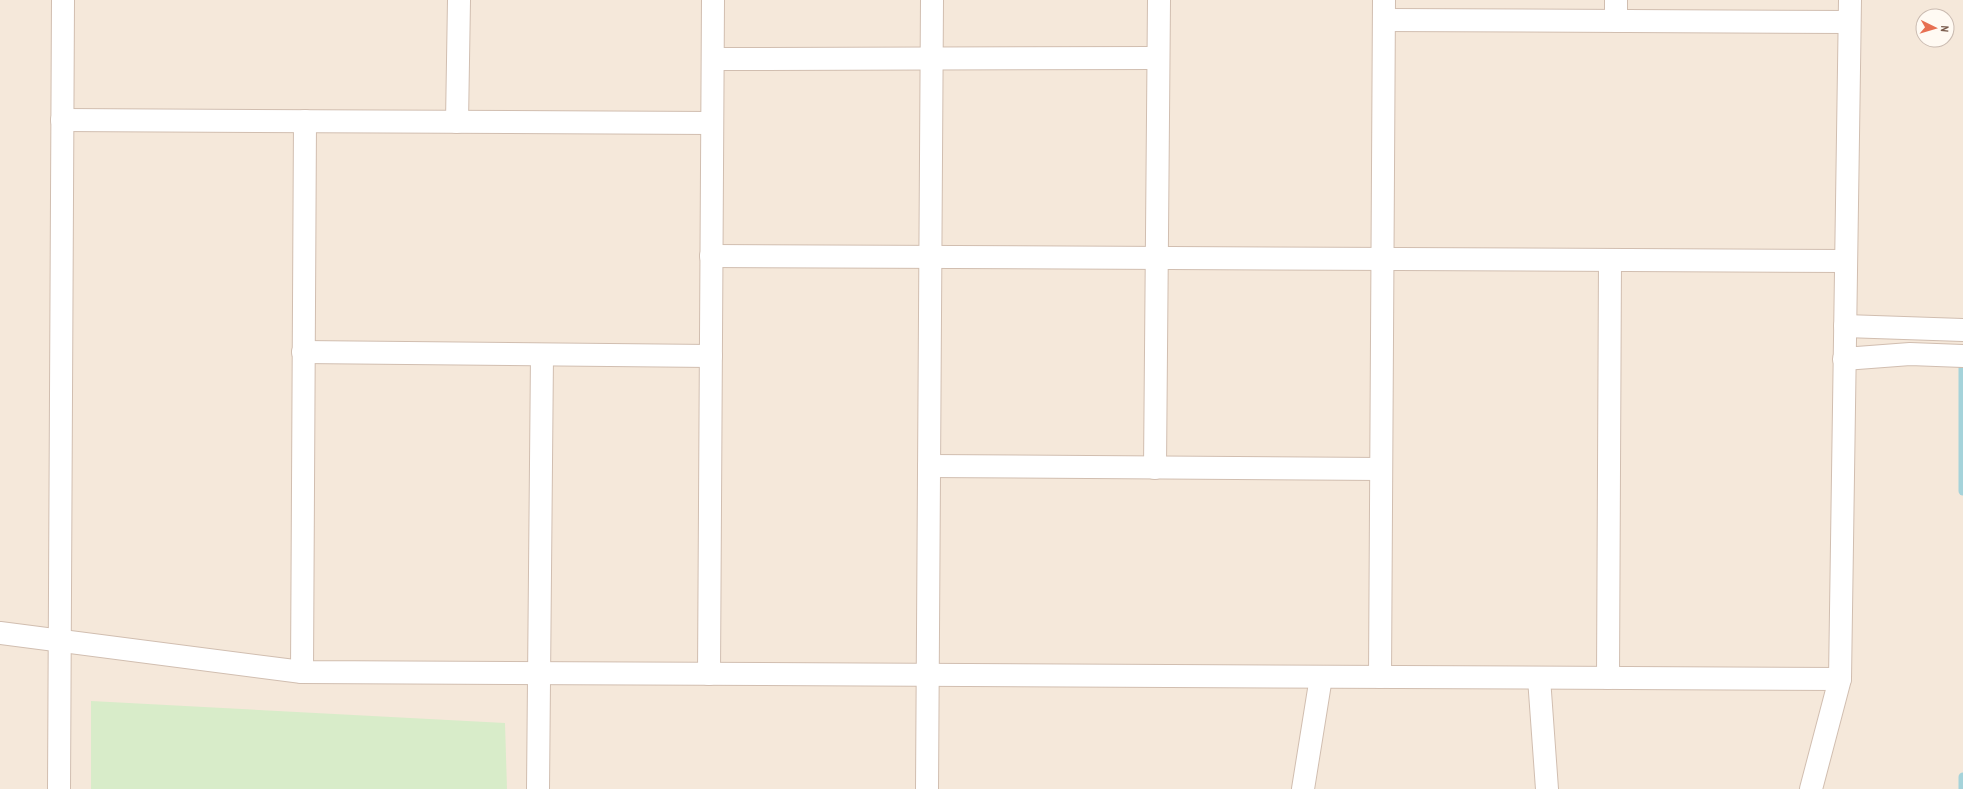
<svg xmlns="http://www.w3.org/2000/svg" width="1963" height="789" viewBox="0 0 1963 789" font-family="'Archivo Narrow',sans-serif">
<rect width="100%" height="100%" fill="#fdf6ec"/>
<path fill="#f5e8da" fill-rule="evenodd" d="M0 0H1963V789H0ZM1923 16H1947V40H1923Z"/>
<polygon fill="#d8ecc9" points="91,701 505,723 507,789 91,789"/>
<g fill="none" stroke-linecap="round" stroke-linejoin="round">
<g stroke="#a5d3da" stroke-width="9">
<polyline points="1963,365 1963,491"/>
<polyline points="1963,789 1963,777"/>
</g>
<g stroke="#d1beb0" stroke-width="24">
<g id="minor">
<polyline points="1384,20 1849,22"/>
<polyline points="1616,21 1616,0"/>
<polyline points="713,59 1158,58"/>
<polyline points="62,120 712,123"/>
<polyline points="457,122 459,0"/>
<polyline points="711,256 1846,261"/>
<polyline points="1845,326 1963,330"/>
<polyline points="303,352 711,356"/>
<polyline points="1844,359 1910,354 1963,356"/>
<polyline points="929,466 1381,469"/>
<polyline points="1155,468 1159,0"/>
<polyline points="0,633 302,672 1840,679"/>
<polyline points="302,672 305,121"/>
<polyline points="709,674 713,0"/>
<polyline points="1380,677 1384,0"/>
<polyline points="1539,678 1547,789"/>
<polyline points="1608,678 1610,260"/>
<polyline points="59,789 63,0"/>
<polyline points="538,789 542,355"/>
<polyline points="927,789 932,0"/>
<polyline points="1303,789 1321,677"/>
<polyline points="1811,789 1840,679 1850,0"/>
</g>
</g>
<use href="#minor" stroke="#fff" stroke-width="22"/>
</g>
<g transform="translate(1935 28) rotate(95)"><circle r="19" fill="#fffaf3" stroke="#cabbb1"/>
<path d="M0-3L7 15L0 10L-7 15Z" fill="#e76f51"/>
<text y="-6" font-size="11" font-weight="bold" text-anchor="middle" fill="#7a5c4d">N</text>
</g>
</svg>
